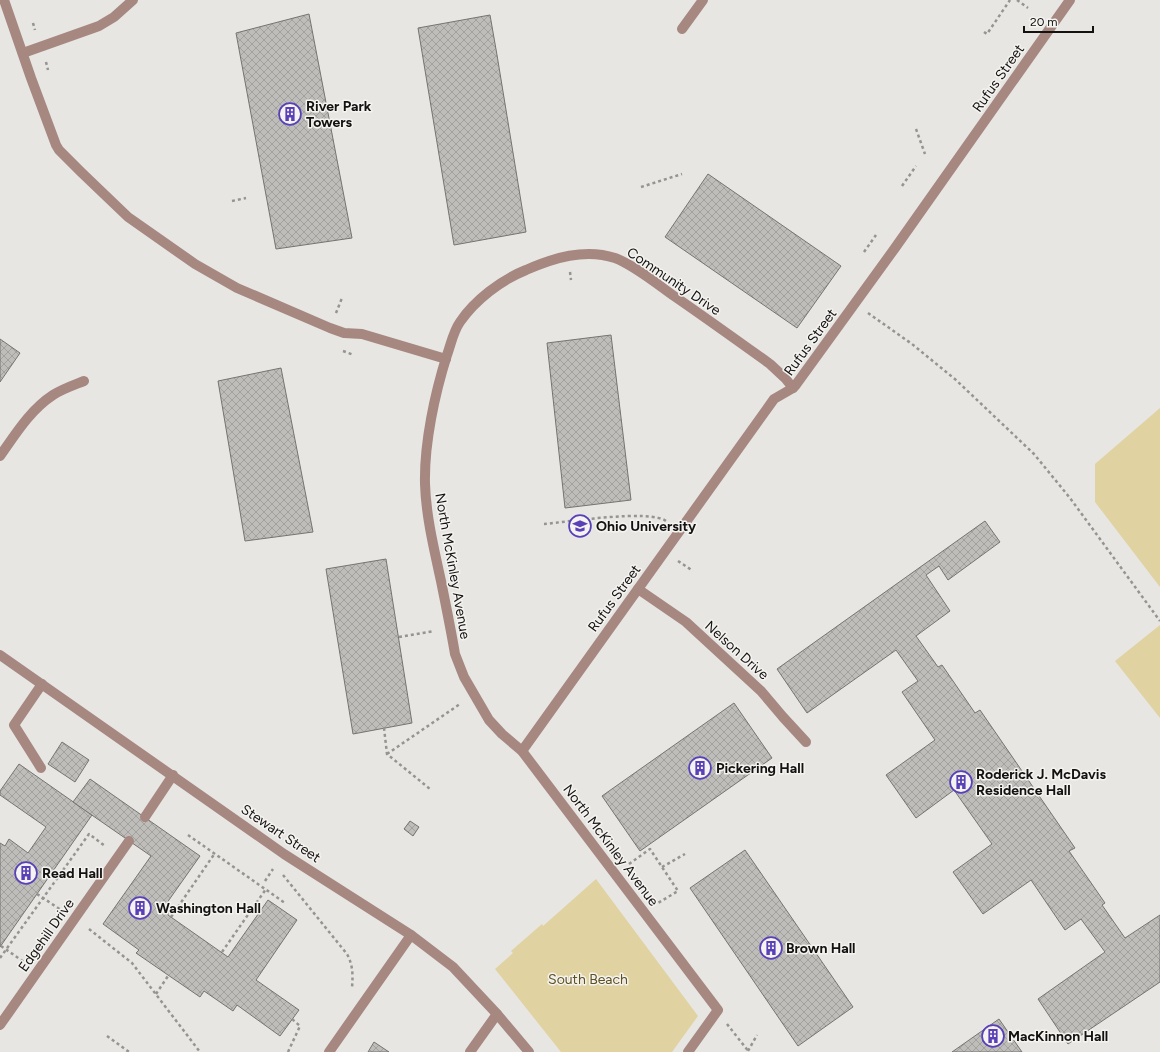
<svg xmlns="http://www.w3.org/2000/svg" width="1160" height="1052" viewBox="0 0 1160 1052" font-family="Figtree,sans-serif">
<defs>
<pattern id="building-cross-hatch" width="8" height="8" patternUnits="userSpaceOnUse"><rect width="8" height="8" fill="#bebdb9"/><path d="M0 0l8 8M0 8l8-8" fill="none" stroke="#a2a19e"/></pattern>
</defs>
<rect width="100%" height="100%" fill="#e7e6e3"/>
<g fill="#e0d2a1">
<polygon points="1160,408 1160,587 1095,502 1095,464"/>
<polygon points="1160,625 1160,718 1115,661"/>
<polygon points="596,879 698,1016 672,1052 561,1052 495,969 513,953 511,951 542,924 543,926"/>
</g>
<g fill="url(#building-cross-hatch)" stroke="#757471">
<polygon points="309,14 352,238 276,249 236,33"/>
<polygon points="490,15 497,55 526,232 454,245 418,28"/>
<polygon points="708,174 841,266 797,328 665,237"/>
<polygon points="611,335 631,500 565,508 547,343"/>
<polygon points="0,339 20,353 0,382"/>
<polygon points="281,368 313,532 245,541 218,381"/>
<polygon points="985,521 1000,542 948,580 939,566 926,575 950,611 916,636 938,667 942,665 975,713 980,710 1075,848 1069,851 1105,903 1102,905 1125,938 1160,915 1160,982 1068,1044 1038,999 1105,952 1081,919 1065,930 1031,880 983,914 953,872 992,844 954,790 916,818 886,775 935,740 902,692 918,681 896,650 807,713 777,669"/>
<polygon points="386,559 412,723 353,734 326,569"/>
<polygon points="734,703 772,758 640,851 602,796"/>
<polygon points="62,742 89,760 75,782 48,764"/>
<polygon points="19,764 92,815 0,947 0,843 5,846 9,839 28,853 46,827 0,795 0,791"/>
<polygon points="90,779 200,856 164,907 168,909 168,915 228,957 268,900 297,920 256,980 299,1010 280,1036 237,1005 233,1011 204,991 200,997 136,953 139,950 103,924 151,856 73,802"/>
<polygon points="410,821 419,827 413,836 404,829"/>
<polygon points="745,850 853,1007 798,1046 690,888"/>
<polygon points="999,1019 1022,1052 952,1052"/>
<polygon points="374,1042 389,1052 368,1052"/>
</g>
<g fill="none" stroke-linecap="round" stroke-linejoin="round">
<g stroke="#959492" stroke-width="2.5" stroke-dasharray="3 3" stroke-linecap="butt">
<polyline points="1017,0 1028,8"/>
<polyline points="33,23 35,30"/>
<polyline points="984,32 987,34 1010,0"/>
<polyline points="46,62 48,70"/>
<polyline points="916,129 925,154"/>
<polyline points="902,186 916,166"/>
<polyline points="641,187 682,174"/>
<polyline points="232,201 246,198"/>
<polyline points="864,252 876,235"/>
<polyline points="570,272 571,280"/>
<polyline points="336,313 342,298"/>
<polyline points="868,313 912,344 956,380 1034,454 1070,498 1160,621"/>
<polyline points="343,351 354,355"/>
<path d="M544 524C567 522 650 509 666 521"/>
<polyline points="678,561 693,571"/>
<polyline points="399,637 434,631"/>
<polyline points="384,728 387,754 430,789"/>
<polyline points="387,754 460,704"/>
<polyline points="188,835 285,903"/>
<polyline points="629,864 650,849 678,891 658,903"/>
<polyline points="662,867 685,854"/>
<path d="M283 875 347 954C353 965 353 975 352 988"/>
<polyline points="265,881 273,869"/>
<polyline points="37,894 61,910"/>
<polyline points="171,917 215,853"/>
<polyline points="89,929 132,963 200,1052"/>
<polyline points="1,946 24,962"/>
<polyline points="222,952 266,889"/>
<polyline points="0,958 89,834 105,846"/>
<polyline points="156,994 168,976"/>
<polyline points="727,1024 749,1052"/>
<polyline points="107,1036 129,1052"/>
<polyline points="748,1051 757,1035"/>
<polyline points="288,1052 300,1026 292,1019"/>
</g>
<g stroke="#a68881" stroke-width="10">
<polyline points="682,29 703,0"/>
<polyline points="23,53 99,26 114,17 133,0"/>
<polyline points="638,589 686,622 761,691 783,717 806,742"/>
<polyline points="41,768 14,725 42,684"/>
<polyline points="145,817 173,775"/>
<polyline points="0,1025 129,841"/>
<polyline points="470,1052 497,1014"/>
</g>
<g stroke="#a68881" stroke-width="10">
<polyline points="4,0 31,78 56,145 59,150 81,172 128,217 195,264 237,288 330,328 344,333 362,334 446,359"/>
<path d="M0 456C15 435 30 410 53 395 62 389 74 385 84 381"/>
<polyline points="0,655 284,854 411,935 453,967 497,1014 529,1052"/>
<polyline points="522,751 774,399 793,388 795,386 895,248 1070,0"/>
<polyline points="329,1052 411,935"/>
<path d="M688 1052 718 1010 522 751 502 734 489 720 464 677 455 654C451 630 446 606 441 581 434 549 426 516 425 484 424 443 435 393 447 355 451 344 453 332 460 322 475 300 501 280 526 270 553 258 585 248 615 258 634 265 657 284 674 296 706 318 738 341 770 364L785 378 793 388"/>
</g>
</g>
<defs>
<g id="building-ring" transform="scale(1.15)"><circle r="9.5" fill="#f4f3f0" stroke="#5940b9" stroke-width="1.5"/><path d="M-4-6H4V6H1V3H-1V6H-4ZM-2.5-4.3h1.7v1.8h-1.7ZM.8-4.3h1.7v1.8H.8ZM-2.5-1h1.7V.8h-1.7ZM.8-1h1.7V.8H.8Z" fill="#5940b9"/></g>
<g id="university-ring" transform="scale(1.15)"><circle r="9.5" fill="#f4f3f0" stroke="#5940b9" stroke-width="1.5"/><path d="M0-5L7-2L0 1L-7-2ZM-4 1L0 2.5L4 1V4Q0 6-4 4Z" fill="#5940b9"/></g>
</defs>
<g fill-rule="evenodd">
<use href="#building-ring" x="290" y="114"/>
<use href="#university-ring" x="580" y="526"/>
<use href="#building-ring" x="700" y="768"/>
<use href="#building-ring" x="961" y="782"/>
<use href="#building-ring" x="26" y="873"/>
<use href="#building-ring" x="140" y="908"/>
<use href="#building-ring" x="771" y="948"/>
<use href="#building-ring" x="993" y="1036"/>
</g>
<g text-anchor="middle" stroke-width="3" stroke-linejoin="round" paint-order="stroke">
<g font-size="14" fill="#131211" stroke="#f4f3f0">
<text transform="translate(998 78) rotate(-55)" y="5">Rufus Street</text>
<text transform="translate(674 281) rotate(34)" y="5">Community Drive</text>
<text transform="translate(810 342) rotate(-54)" y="5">Rufus Street</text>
<text transform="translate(453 566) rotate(80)" y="5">North McKinley Avenue</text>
<text transform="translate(614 598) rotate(-54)" y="5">Rufus Street</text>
<text transform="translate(737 650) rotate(42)" y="5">Nelson Drive</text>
<text transform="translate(281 833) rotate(34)" y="5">Stewart Street</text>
<text transform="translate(611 845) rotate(53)" y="5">North McKinley Avenue</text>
<text transform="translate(46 935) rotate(-55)" y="5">Edgehill Drive</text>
</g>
<g font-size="14" font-weight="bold" fill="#131211" stroke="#f4f3f0" text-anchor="start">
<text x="306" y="111">River Park<tspan x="306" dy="16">Towers</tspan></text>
<text x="596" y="531">Ohio University</text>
<text x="716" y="773">Pickering Hall</text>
<text x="976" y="779">Roderick J. McDavis<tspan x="976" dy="16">Residence Hall</tspan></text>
<text x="42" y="878">Read Hall</text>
<text x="156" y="913">Washington Hall</text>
<text x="786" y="953">Brown Hall</text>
<text x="1008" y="1041">MacKinnon Hall</text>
</g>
<g font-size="14" fill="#5e5121" stroke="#f4f3f0">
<text x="588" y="984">South Beach</text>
</g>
</g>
<path d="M1024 26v6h69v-6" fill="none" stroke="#131211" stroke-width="2"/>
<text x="1030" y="26" font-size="12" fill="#131211" stroke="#f4f3f0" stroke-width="3" paint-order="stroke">20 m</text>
</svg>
